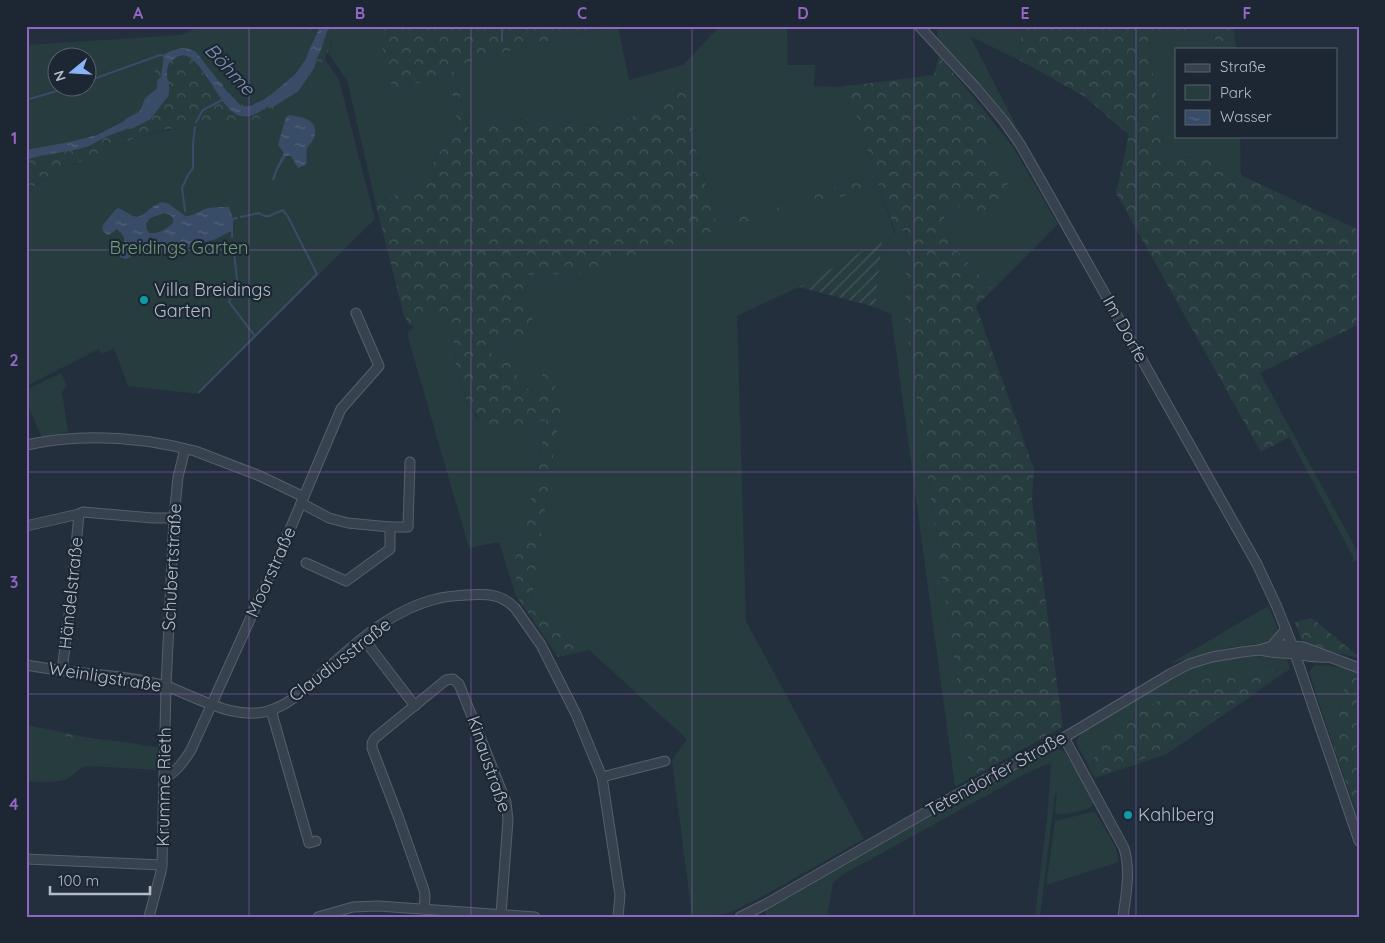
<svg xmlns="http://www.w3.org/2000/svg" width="1385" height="943" viewBox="0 0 1385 943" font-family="Quicksand,sans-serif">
<defs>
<pattern id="forest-crowns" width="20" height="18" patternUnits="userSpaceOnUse" patternTransform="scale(1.25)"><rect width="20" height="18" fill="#263c3f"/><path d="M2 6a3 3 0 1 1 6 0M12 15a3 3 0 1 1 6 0" fill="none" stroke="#435659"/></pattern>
<pattern id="garden-furrows" width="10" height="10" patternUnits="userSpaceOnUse" patternTransform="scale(1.25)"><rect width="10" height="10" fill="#263c3f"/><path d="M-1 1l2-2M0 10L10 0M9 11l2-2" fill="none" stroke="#435659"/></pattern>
<pattern id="water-ripples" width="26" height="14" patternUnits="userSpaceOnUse" patternTransform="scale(1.25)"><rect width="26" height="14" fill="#394c67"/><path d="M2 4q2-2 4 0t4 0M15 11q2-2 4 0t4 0" fill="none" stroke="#53647b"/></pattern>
</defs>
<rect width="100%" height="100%" fill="#242f3e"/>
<g fill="#263c3f" fill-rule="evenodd">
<path d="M201 26H268L322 31 297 71 259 103 243 106 228 90 157 95 144 112 82 141 26 151V45L181 35ZM58 58H88V88H58Z"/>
<polygon points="337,26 377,26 393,92 443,74 451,85 459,134 440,152 420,183 376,205 347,80 328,53"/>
<polygon points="613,26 618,26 629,80 683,65 720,26 787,26 788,65 815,65 814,86 839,87 856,115 876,175 840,185 812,195 840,196 878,184 895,234 907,229 905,318 971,778 955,787 891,314 875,307 882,241 799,287 737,316 746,621 864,839 760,898 728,913 706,917 692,917 672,760 687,739 589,650 531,602 560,413 560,400 544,358 538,362 543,379 534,393 521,386 505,360 489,352 484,339 498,339 515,341 519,275 580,274 776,205 717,225 694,142 685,81 674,86 658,104 620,123 597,127 563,121 523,119 499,123 469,132 453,68 477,59"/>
<polygon points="938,26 1022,26 1019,60 970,36 1023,139 937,37"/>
<polygon points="1203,26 1211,26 1218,49 1176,49 1176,136 1240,136 1241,176 1203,158 1165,157 1148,39"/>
<polygon points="325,59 339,80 375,219 199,394 128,386 114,348 102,354 99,349 26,386 26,191 63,169 137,137 287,103"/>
<polygon points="986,113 1013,147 1058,224 993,290 949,242 944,218 955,204 985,160 989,142 985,130"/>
<polygon points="432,315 442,315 455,346 456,366 461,383 468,404 477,418 518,429 546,420 535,481 522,539 514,561 516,582 515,594 499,542 469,548 407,334 414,326"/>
<polygon points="61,373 67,385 62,392 68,432 42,437 26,402 26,390"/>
<polygon points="1260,373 1359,554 1359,559 1353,562 1353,557 1256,375"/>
<polygon points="1268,606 1276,623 1278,634 1274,639 1268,643 1232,647 1207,653 1169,664"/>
<polygon points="1254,656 1287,659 1290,669 1167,754 1095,778 1150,756 1289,670 1226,674 1208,679 1179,690 1096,743 1092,773 1077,744 1077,740 1082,732 1173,676 1190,668 1223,659"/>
<polygon points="1315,665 1330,666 1348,669 1333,745 1309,672"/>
<path d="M27 725 81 736V739L158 747V770L87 766C79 767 77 773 70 777 60 784 38 782 26 781Z"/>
<path d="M1054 748 1062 750 1065 753 1094 799 1092 807C1080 811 1069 815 1057 814L1055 811 1057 794H1055L1040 917H1035L1047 818 1051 764 1050 763 1029 772 842 875 833 883 827 917H767L764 909 994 778Z"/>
<polygon points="1092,812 1095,812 1116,848 1119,862 1046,885 1055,821"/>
</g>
<g fill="url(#forest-crowns)">
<path d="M268 26H337L325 59 287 103 253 122 168 129 137 137 63 169 26 191V151L82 141 144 112 156 95C154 79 151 64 167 53 174 49 185 45 193 48 204 53 219 79 227 90 232 95 238 101 244 106L259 103 297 71V64L318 43 321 31Z"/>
<polygon points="377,26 612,26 477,59 453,68 469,132 499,123 523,119 563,121 597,127 620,123 658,104 674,86 686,80 694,142 717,225 776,205 782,211 626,258 580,274 519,275 536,331 527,337 515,341 498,339 485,340 489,352 505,360 512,361 521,385 533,392 543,379 538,362 544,357 560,400 560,413 531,602 589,650 558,657 515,594 516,582 514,561 522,539 535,481 546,420 518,429 488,430 468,404 456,366 455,346 442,315 432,315 414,326 409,325 404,316 376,205 420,183 440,152 459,134 451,85 443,74 393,92"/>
<polygon points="1022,26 1203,26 1148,40 1165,157 1203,158 1359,230 1359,324 1256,375 1289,437 1261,452 1116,193 1129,135 1084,96 1019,60"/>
<polygon points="1211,26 1233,26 1236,49 1218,49"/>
<polygon points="939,56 986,113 985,130 989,142 985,160 1009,181 1001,200 972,218 955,204 944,218 949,242 993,290 976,306 1034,469 1032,501 1063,727 971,778 905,318 907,229 896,234 878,184 840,197 818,202 812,194 840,185 876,175 856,115 839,87 934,75"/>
<polygon points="1312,618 1359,657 1341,654 1303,644 1295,622"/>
<path d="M1290 669 1150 756 1095 778 1092 773 1096 743 1105 733C1142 712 1183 681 1225 674 1247 670 1269 672 1290 669Z"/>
<polygon points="1348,669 1359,674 1359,820 1333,745"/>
<polygon points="37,728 82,737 139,744 139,746 81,739 36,731"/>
</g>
<polygon fill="url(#garden-furrows)" points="882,240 875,307 799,287"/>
<g fill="url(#water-ripples)" fill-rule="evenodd">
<path d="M330 26C324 36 323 48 317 58 307 74 289 90 274 101 265 108 253 119 241 116 219 112 200 47 179 56 159 65 172 78 164 92 162 97 157 99 154 103 150 108 147 114 143 118 134 127 124 130 113 134 103 137 95 144 86 147 66 153 45 153 26 160V150L70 142 97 135 136 115 141 109 145 98 160 86 164 54C176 49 184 45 196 52L224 88 241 106 246 107 252 105 267 98 300 70 305 61 310 48 320 27Z"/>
<path d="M289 115C302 117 320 119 314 138 312 142 309 145 307 148 306 153 307 160 306 165L298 168 291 156H286L278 169 274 180H272L276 168 284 153 278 145 286 117Z"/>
<path d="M162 202 169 204 185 216C193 217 200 210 208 208 215 207 222 207 229 207L233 219V230L216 239 166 254H161L158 249 149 242 134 255 126 259 120 257 118 251C125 241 128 239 117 229L109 235C105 234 101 230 103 225L115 210 118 208C124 210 128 214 133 216 142 219 145 212 151 208 155 205 158 204 162 202ZM165 213 170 215 173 218V223C166 229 159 234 150 233L147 230 146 224 150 218Z"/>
</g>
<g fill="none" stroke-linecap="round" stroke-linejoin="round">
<g stroke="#394c67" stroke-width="2">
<polyline points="502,26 502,41"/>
<polyline points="88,81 160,55 165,56"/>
<polyline points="26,100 67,88"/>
<polyline points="196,122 203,110 224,99"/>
<polyline points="194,133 195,127"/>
<polyline points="185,211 182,188 188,175 193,168 193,144 194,135"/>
<polyline points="233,219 237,218"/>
<polyline points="232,231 232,237"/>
<polyline points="233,244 237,279 236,287 229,302 254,335"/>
<polyline points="199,392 317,274 288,217 283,210 269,216 264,216 259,213 241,217"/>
</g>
<g stroke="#394c67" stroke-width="12">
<polyline points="270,102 294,87 309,65"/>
<polyline points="130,123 146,115 163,93 163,83"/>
</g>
<g stroke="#565f6c" stroke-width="11">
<g id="minor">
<polyline points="919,26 977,89 1003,120 1020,144 1052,200 1257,564 1277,607 1292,645 1359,841"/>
<path d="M26 445C82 433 140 437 195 451L260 476 304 497"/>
<polyline points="301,503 329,518 348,523 390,527 390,549 346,581 306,563"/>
<polyline points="26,526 79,514 83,512 153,518 174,518"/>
<polyline points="390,527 408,527 410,462"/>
<polyline points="363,638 415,706"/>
<polyline points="1272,646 1286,629"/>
<path d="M1259 650C1271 653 1283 653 1295 654 1307 656 1316 658 1328 657"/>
<path d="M26 665C49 669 71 672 94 674 109 676 124 677 139 680 149 682 159 684 169 687 200 699 240 723 274 709 295 701 312 683 328 668 359 640 394 609 436 599 446 596 456 596 466 595 485 594 501 593 515 608L541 645 576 714 602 777 620 895 618 917"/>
<polyline points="62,671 71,599 79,514"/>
<polyline points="271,710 309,843 316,841"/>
<path d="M1065 737 1067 743 1124 848C1131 871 1126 894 1123 917"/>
<polyline points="602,777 665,761"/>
<path d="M164 778C176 773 184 761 191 750L280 553 341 409 379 366 356 313"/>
<polyline points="26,859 162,865"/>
<polyline points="424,909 425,896 424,890 398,816 372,748 372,743 375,738 446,680 453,679 459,684 506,802 508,820 501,914"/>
<polyline points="149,917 161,872 162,865 166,686 174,518 178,477 185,449"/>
<polyline points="318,917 353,907 378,906 535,917"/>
<polyline points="740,917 766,904 949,799 1065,737 1170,674 1189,664 1212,657 1242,652 1259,650 1272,646 1284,645 1303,647 1359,668"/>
</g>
</g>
<use href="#minor" stroke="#38414e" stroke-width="9"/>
</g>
<path fill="none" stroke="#9266c3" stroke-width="1" stroke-opacity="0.55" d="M249 26V917M471 26V917M692 26V917M914 26V917M1136 26V917M26 250H1359M26 472H1359M26 694H1359"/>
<g fill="#0f9aa8" stroke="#1d2633" stroke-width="2">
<circle cx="144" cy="300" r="5"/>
<circle cx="1128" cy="815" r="5"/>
</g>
<g text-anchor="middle" stroke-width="4.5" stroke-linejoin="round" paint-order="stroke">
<g font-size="18" fill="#6b9a76" stroke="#1d2633">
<text x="179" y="254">Breidings Garten</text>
</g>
<g font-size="18" fill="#b4bcc9" stroke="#1d2633" text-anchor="start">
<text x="154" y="296">Villa Breidings<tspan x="154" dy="21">Garten</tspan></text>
<text x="1138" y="821">Kahlberg</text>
</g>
<g font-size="18" fill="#b4bcc9" stroke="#1d2633">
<text transform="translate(1125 329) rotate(61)" y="6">Im Dorfe</text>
<text transform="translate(172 567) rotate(-87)" y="6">Schubertstraße</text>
<text transform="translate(271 572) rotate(-66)" y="6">Moorstraße</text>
<text transform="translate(71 593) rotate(-84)" y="6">Händelstraße</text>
<text transform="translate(340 660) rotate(-38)" y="6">Claudiusstraße</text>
<text transform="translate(105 677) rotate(9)" y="6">Weinligstraße</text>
<text transform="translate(489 764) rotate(71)" y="6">Kinaustraße</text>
<text transform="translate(996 774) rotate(-29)" y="6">Tetendorfer Straße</text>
<text transform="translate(164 787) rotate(-89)" y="6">Krumme Rieth</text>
</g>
<g font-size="19" font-style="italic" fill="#7c92b1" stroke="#1d2633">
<text transform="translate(230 69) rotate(47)" y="7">Böhme</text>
</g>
</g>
<rect width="1385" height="943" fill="none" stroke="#1d2633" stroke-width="55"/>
<rect x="1175" y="48" width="162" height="90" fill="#1d2633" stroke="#59626f"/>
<rect x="1185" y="64" width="25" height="8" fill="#38414e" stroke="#59626f"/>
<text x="1220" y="72" font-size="15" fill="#b4bcc9">Straße</text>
<rect x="1185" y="85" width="25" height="15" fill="#263c3f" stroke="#59626f"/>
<text x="1220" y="98" font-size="15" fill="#b4bcc9">Park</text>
<rect x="1185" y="110" width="25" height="15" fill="url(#water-ripples)" stroke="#59626f"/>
<text x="1220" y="122" font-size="15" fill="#b4bcc9">Wasser</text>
<g transform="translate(72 72) rotate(252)"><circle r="24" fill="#1d2633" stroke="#59626f"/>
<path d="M0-4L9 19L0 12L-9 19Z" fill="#8ab4f8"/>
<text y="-8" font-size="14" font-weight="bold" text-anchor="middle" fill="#b4bcc9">N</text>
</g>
<path d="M50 886v8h100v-8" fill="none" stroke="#b4bcc9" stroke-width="2.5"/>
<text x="58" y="886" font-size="15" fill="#b4bcc9" stroke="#1d2633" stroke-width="4" paint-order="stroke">100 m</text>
<rect x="28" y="28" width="1330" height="888" fill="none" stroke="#9266c3" stroke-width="2"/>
<g font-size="16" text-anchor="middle" font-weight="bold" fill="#9266c3">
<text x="138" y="19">A</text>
<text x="360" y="19">B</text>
<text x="582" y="19">C</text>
<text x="803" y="19">D</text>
<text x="1025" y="19">E</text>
<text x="1247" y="19">F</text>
<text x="14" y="144">1</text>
<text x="14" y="366">2</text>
<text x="14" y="588">3</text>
<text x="14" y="810">4</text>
</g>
</svg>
